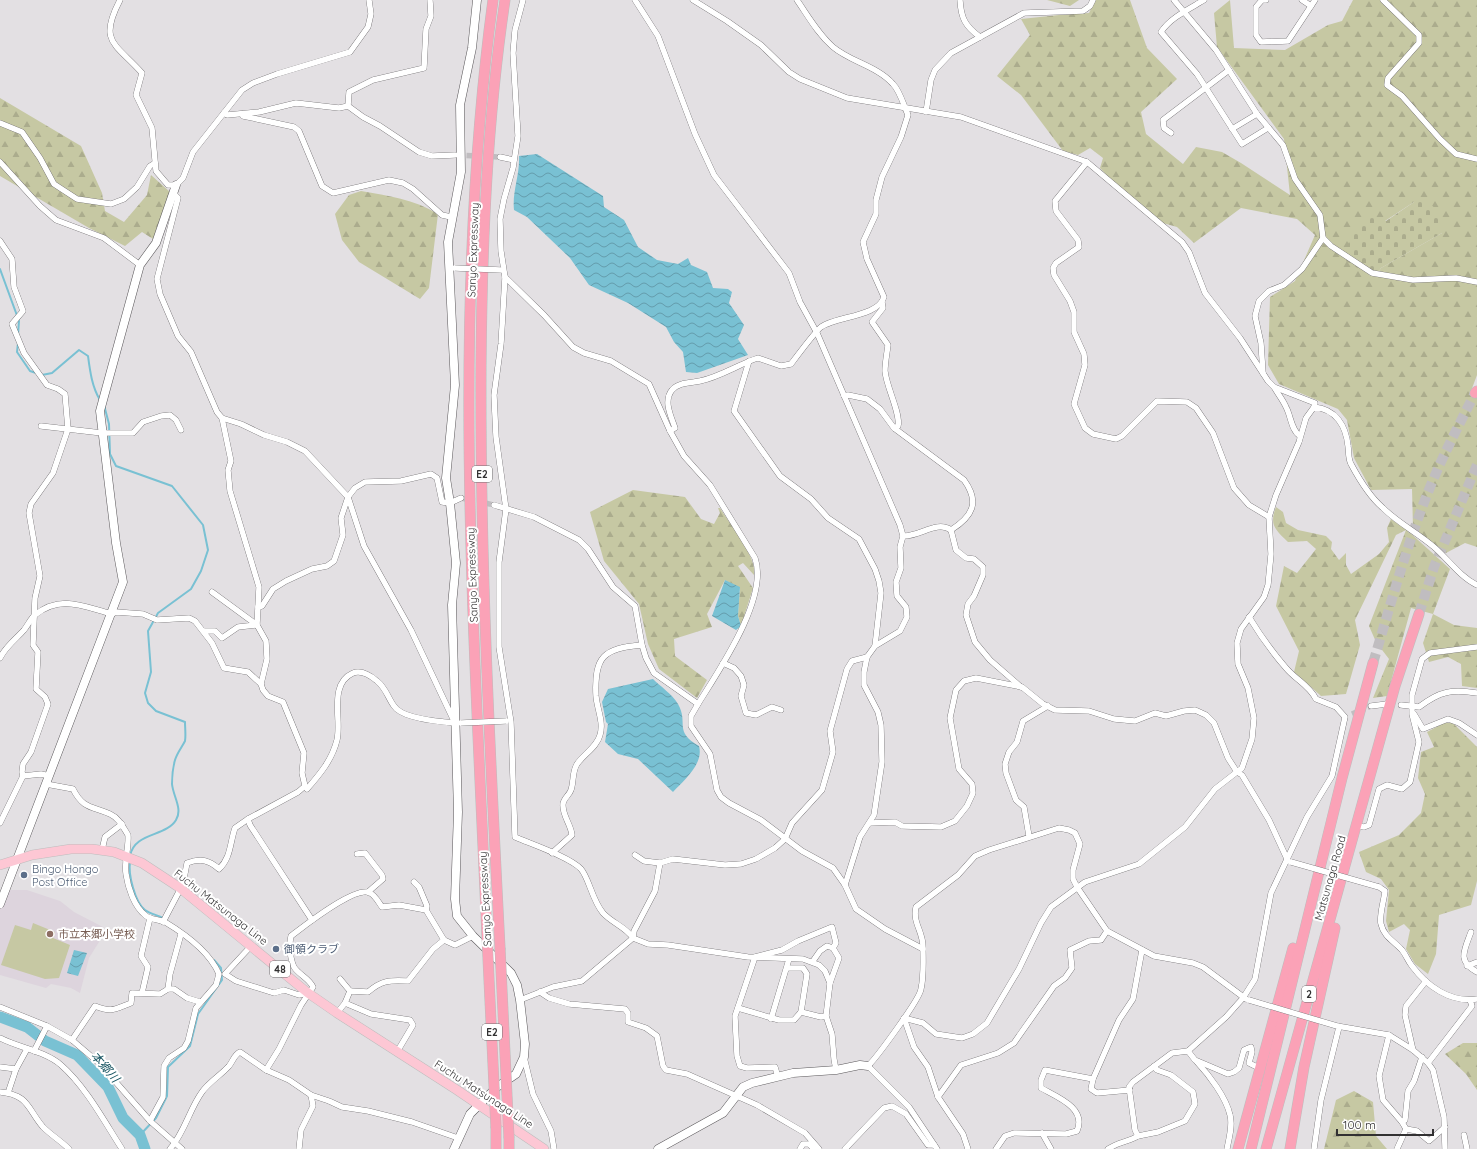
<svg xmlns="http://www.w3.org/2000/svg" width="1477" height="1149" viewBox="0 0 1477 1149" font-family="Quicksand,'Noto Sans JP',sans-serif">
<defs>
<pattern id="forest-firs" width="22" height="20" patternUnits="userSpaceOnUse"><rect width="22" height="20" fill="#c6c8a3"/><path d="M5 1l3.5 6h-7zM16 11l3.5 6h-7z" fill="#abac8d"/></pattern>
<pattern id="cemetery-stones" width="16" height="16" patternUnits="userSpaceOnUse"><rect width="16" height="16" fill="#c6c8a3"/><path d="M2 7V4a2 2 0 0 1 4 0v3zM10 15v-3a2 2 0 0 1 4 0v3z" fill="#abac8d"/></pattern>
<pattern id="water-waves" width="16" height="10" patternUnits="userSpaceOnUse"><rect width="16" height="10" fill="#79c1d3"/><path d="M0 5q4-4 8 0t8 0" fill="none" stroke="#649dac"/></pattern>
</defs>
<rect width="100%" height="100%" fill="#e3e0e3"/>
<polygon fill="#ddd4dd" points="7,890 27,890 60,901 74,912 103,927 99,942 89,958 80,993 71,988 51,984 46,988 0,975 0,909"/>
<g fill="url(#forest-firs)" fill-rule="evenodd">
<polygon points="1047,0 1079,0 1070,6"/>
<path d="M1091 0H1130L1147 48 1177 79 1141 112 1146 134 1183 164 1196 147 1222 152 1241 163 1290 195 1284 139 1217 47 1214 13 1230 0 1234 48 1285 50 1328 25 1342 21 1353 0H1477V375L1471 391 1477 394V547L1465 543 1446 553 1413 528 1412 489 1371 490 1354 458 1347 420 1338 409 1279 384 1268 365 1270 297 1295 281 1315 235 1297 219 1241 208 1194 243 1177 227 1156 221 1125 195 1100 168 1103 158 1090 148 1078 155 1063 151 1021 95 997 76 1030 35 1021 19 1059 15 1089 13 1094 3ZM1414 202 1442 233 1381 268 1375 277 1369 275 1385 221Z"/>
<polygon points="0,98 81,146 102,193 105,211 124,222 147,195 151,175 170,192 153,239 142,232 125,246 89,228 0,176"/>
<path d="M361 191C388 196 414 199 438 214L429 288 420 299 359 262 342 240 335 214 349 195Z"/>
<path d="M633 490 685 497 701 519 714 524 720 513 718 508H720C729 523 758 558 754 575L743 563 738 566 753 588 741 626 738 616 740 588 725 580 707 614 712 627 674 639 675 656 707 680 697 698 659 669 648 644 639 604 604 561 590 512Z"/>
<path d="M1276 507 1283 512 1286 523 1298 530 1326 536 1332 542 1331 549 1339 560 1346 553V565L1351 574 1379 554 1389 542 1387 528 1391 519 1407 530 1450 569 1433 614 1454 625 1477 628V688L1462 686 1461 664 1448 657 1429 662 1423 643 1433 614 1411 608 1387 696 1373 698 1389 659 1376 642 1369 626 1406 530 1396 535 1355 620 1360 645 1346 694 1321 696 1294 672 1299 651 1276 606 1284 566 1297 573 1316 549 1307 541 1288 542C1275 529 1269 525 1276 507Z"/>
<polygon points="1444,723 1453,723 1477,747 1477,881 1471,905 1439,915 1436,954 1428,974 1415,964 1406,949 1410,930 1404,924 1389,932 1386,921 1389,890 1381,879 1366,872 1359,852 1399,835 1421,813 1425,794 1418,778 1421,752 1434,747 1427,732"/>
<polygon points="1463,1043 1477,1043 1477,1090 1466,1074 1445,1054"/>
<polygon points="1354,1091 1373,1102 1376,1136 1387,1149 1324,1149 1336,1100"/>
</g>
<polygon fill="url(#cemetery-stones)" points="1425,199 1441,214 1442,233 1381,268 1375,277 1369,275 1341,258 1353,234 1370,215 1386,221 1414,202"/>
<polygon fill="#c6c8a3" points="33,923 55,932 53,938 70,945 59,978 45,979 1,965 15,925 31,930"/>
<g fill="url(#water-waves)">
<path d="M537 154 603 196 604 207 624 220 638 247 657 260 678 264 688 258 691 265 707 272 713 288 728 289 732 292 729 303 744 325 738 339 748 355 697 373 686 372 683 352 674 342 666 327 628 303 589 285 570 258 527 217 514 210C512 192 520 175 519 156Z"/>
<polygon points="725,580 740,587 738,616 741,626 736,630 712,616"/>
<path d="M653 679C660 686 672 694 678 704 689 723 673 731 699 746 704 764 684 780 673 792L638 759 618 754 605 742 608 724 606 722 602 702 608 689Z"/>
<polygon points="74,950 87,953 78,976 67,973"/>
</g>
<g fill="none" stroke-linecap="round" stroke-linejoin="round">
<g stroke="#79c1d3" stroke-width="2">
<polyline points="0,269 19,321 18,335"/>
<polyline points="18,343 17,352 30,371 36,373"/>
<path d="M42 375 52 373 79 350 88 356C90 371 92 387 100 400"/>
<path d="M104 405 109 424 110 454 116 466 172 486 203 525 208 550 201 571 191 589 158 613 148 631 151 672 145 693 148 703 156 711 185 722C185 728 186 736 185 741 182 747 177 753 175 760 173 767 172 777 172 784 173 796 183 809 176 820 166 837 134 832 130 856"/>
<path d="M130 862C128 874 135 903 145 910 150 914 158 915 163 918"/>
<polyline points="140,1135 156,1118 167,1096 168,1067 190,1046 198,1014 222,980 221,968 214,960"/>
</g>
<polyline stroke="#79c1d3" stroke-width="11" points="0,1017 27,1027 45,1041 77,1055 108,1087 123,1118 140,1135 145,1149"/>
<g stroke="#c0bdc0" stroke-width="5.5" stroke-dasharray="5.5 3" stroke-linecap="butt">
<polyline points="458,155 500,157"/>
<polyline points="461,498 494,505"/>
<polyline points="1352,714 1371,706"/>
</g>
<g stroke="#c0bdc0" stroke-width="10" stroke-dasharray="10 5" stroke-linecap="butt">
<polyline points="1419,614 1434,567 1477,465"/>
<path d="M1373 663C1393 597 1411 528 1440 464 1451 440 1463 417 1475 393"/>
</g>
<g stroke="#5a575a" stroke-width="6">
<g id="street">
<path d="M120 0C98 42 115 43 142 73L136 95 152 128 156 171 168 185H176L183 178 193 152 242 90 253 83 277 74 350 52 368 27 371 14 369 0"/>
<path d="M523 0 515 30 513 53 518 136 513 168 504 199 500 219 501 251 505 277 501 344 494 395 496 437 506 509 499 562V647L511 722 515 837C531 844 570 857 581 869 589 878 592 900 603 913 612 923 626 927 633 938"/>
<polyline points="635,0 658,36 695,134 714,175 789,273 800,302 817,333 900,525 903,536 900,547 901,568 896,582 897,596 906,607 907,617 900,631 875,646 867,657 864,672 864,685 878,712 881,725 882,762 874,815 860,837 845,885"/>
<polyline points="693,0 727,21 761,45 789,72 800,79 847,98 961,117 1087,162 1182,242 1189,252 1205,293 1240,338 1268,381 1274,387 1315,403 1314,407"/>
<path d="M960 0C961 18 965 26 980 37"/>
<polyline points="1174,0 1216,50 1257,114 1283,145 1295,179 1320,215 1323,238 1331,246 1372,273 1413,280 1456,278 1477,282"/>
<path d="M1204 0C1189 9 1170 18 1161 32L1197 74 1242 144 1268 128"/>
<polyline points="1266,0 1262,0 1256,7 1256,35 1261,42 1288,41 1315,0"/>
<polyline points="1302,0 1311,6"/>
<polyline points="1383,0 1419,35 1419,43 1388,78 1387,85 1402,96 1440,139 1456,154 1477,159"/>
<polyline points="348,106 349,92 373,80 424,68 426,29 431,16 430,0"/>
<polyline points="926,112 931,80 935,70 951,53 1024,13 1083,11 1090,6 1093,0"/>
<polyline points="224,113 227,115 259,112 296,103 339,108 348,106 363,117 380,126 419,152 432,156 455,155"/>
<polyline points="242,114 243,116 294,127 299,131 322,186 333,193 389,180 403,183 413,189 442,215 451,217"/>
<polyline points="0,123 22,132 40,158 54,184 77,199 111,204 124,199 137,187 150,166 155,163"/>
<polyline points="1232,129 1257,114"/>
<polyline points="1171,133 1164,128 1163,120 1229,70"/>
<polyline points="500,157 514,160"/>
<polyline points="0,162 40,206 56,220 104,238 140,265"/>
<polyline points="1087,162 1055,201 1056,211 1078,240 1079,247 1056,263 1053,268 1054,275 1070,301 1074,312 1074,332 1084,354 1085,365 1074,404 1085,428 1093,434 1116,439 1122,436 1157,401 1187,402 1196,408 1213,433 1234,488 1249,505 1269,517"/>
<polyline points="173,193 178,198 157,279 160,294 178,336 191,352 217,412 222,418 241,424 264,435 287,442 305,451 348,497 364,546 411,630 454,721"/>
<polyline points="0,241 12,259 14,287 23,311 12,324 24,353 47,385 58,389 65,394 68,429 53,473 31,504 29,513 40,576 35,598 33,645 38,652 36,689 45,697 48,704 31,752 23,764 22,772 23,776 41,774 49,776"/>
<path d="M505 277 544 315 573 347 584 353 611 361 649 384 670 431 684 456 710 485 755 558C769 598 719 670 698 704L691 716V726L710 754 717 790 721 797 729 803 761 820 802 851 833 868 845 885 856 909 885 929 923 949C923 962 924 976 921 989 920 999 877 1057 868 1066L909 1107 937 1149"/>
<path d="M882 302 883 308 872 322 888 345C887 353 885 363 885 371 886 386 901 414 898 426L894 428"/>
<polyline points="749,361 734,411 780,476 811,499 828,518 859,539 875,569 879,581 881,593 875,646"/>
<polyline points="1263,373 1261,343 1255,316 1259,301 1269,291 1284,285 1302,269 1323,238"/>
<path d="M1274 387C1278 394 1283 400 1286 407 1291 416 1291 430 1300 436"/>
<path d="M844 396 848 395 867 399 880 409 894 428 964 480C980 502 973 516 951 530 937 520 919 537 903 536"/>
<polyline points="222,418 231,461 228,470 230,491 259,587 257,625 266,641 267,659 261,684 263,690 268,696 283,702 304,753 302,773 305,786 298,792 248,819 250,825 312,920"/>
<polyline points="41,426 102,433 133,433 143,422 161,416 170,415 176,420 181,430"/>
<path d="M670 431 675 428C671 416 663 401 672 390 678 382 692 383 700 381 720 377 739 364 758 358L781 366 791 364C797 356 815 332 821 327 836 316 878 317 884 297L867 259 863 242 876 214V200L882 177 901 137 908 115C904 106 900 91 893 84 877 66 851 62 833 47 818 34 808 16 797 0"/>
<polyline points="494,505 534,517 579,540 588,549 613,587 635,606 642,645 646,658 654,673 698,704"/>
<polyline points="951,530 956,550 966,558 974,559 983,567 983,575 974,596 968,604 966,615 975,642 990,660 1021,687"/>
<polyline points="258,607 262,606 273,589 286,581 312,569 327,566 334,561 343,535 341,518 348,497 355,488 365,482 401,481 431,474 437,478 442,502 450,503 461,498"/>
<polyline points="204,631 215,631 222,638 238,627 257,625 212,592"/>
<path d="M0 658C6 646 16 639 24 630 28 625 31 618 35 615 61 594 84 607 112 614L116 612 143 614 157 620 189 618 195 621 212 643 224 668 248 672 261 684"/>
<polyline points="723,663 734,668 741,676 744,685 741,696 746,713 756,715 772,707 781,710"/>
<path d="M1401 705 1419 707C1440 691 1452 689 1477 693"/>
<polyline points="1371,706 1387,704"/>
<polyline points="1414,714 1423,729 1448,719 1459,723 1477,735"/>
<path d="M46 784 73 789C83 809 92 806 110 814 119 818 123 827 128 835 129 848 124 860 126 874 128 888 134 906 145 915 150 920 158 919 165 922 185 934 210 953 219 974L216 985 196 1008 188 1041 184 1048 169 1058 164 1066 163 1097 150 1121"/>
<path d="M305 786 307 789C320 774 332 760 337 740 342 720 328 684 353 673 361 670 371 676 377 681 386 688 388 698 394 706 402 719 442 722 457 723"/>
<polyline points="0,823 23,776"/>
<polyline points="870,823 895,822 902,826 941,827 955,821 967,806 973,793 972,784 959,769 950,718 956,690 964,681 976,678 1022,687 1043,704 1055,710 1089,711 1114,719 1135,721 1155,713 1166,716 1184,711 1195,710 1206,715 1214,723 1228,758 1237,772 1242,775 1269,820 1288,861"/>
<polyline points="1357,826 1364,827 1369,825 1379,789 1387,785 1402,789 1410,782 1419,742 1412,714 1412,695 1422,659 1430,653 1477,647"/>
<polyline points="1029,836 1024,807 1016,800 1006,773 1005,764 1009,752 1017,742 1023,721 1048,706"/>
<polyline points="102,850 105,837 122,824"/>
<path d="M552 853 572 835C571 825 563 816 563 806 562 799 569 796 571 790 574 781 572 772 577 764 584 754 597 747 600 735 604 722 597 709 596 696 594 656 604 648 642 645"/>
<polyline points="357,854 365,853 382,875 383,879 368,892"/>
<polyline points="660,863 673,859 725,865 741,864 756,859 775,848 785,839 792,823 822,790 833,752 830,731 847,669 852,661 867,657"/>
<polyline points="414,882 419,887 427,906 426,910"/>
<path d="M1379 887 1385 891C1384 901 1379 915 1381 924 1384 937 1394 941 1402 950 1406 955 1408 961 1412 966 1427 986 1450 1003 1477 999"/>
<path d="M163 922 183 884 187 863C201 858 209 860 219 869 231 858 230 842 235 828L248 819"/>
<path d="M1471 932C1464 951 1457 961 1477 972"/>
<polyline points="633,938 634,931 655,891 660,863 644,861 635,855"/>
<polyline points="251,946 225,974 236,981 274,993 284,990 299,995 308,993"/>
<path d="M923 949C924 932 912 923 916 907L958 875 975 856 989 850 1059 828 1069 830 1075 833 1080 844 1073 870V879L1077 887 1107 931 1154 956 1193 963 1203 967 1246 999"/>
<polyline points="813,961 820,951 827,946 833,948 839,958 830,983"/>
<polyline points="1467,966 1477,962"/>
<polyline points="340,979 350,991"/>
<polyline points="168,989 170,974 181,934"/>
<polyline points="540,992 549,998 569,1004 625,1009 628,1013 628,1022 646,1028 657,1036 663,1066 666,1070 687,1074 757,1105 805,1133 819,1149"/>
<polyline points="142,993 148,967 141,956 150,918"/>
<polyline points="520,1000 553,987 582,981 633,938 648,944 668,945 748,957 803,959 819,965 825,971 830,983 826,1016 832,1034 834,1059 836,1070"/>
<path d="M345 1003 350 991 368 992C382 980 390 980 408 981L433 949 444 940"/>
<polyline points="0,1007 47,1026 72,1040 99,1063 150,1121 182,1149"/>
<polyline points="738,1008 779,1020 794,1020 801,1012 807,974 803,968 787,968"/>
<polyline points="801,1012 821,1017 826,1016"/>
<polyline points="337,1013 345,1003 371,1014 410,1020 413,1025 397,1052"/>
<path d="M904 1018 923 1023 936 1034 962 1038 973 1034 987 1023 1019 969 1041 923 1051 907 1085 882 1139 864 1185 827 1215 789 1242 768 1252 739 1254 718 1248 688 1238 664 1237 643 1241 629 1264 597 1268 585 1271 554 1269 517 1276 495 1299 442 1306 418 1314 407C1336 409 1346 426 1348 446 1349 452 1348 459 1351 464 1359 479 1370 497 1383 508 1398 523 1418 533 1434 547 1448 559 1460 577 1477 585"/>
<polyline points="904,1018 914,1047 928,1067 938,1097 963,1134 968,1149"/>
<polyline points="771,1019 789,959"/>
<polyline points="1337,1026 1389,1035 1413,1050 1428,1063 1433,1070 1444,1117 1445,1149"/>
<polyline points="1389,1035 1379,1076 1383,1100 1402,1122 1405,1120 1408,1091 1414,1081 1422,1057"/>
<path d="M0 1038C19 1048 45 1051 61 1065 86 1087 104 1121 122 1149"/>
<path d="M72 1040 95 1006C112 1013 115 1009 131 1003L132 993 160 994 168 989H174L187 998 200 1002"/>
<polyline points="1413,1050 1405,1015 1406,1006 1426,981"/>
<polyline points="34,1051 47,1026"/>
<polyline points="1188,1051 1195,1060 1228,1074 1234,1072 1239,1068 1244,1050 1251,1047 1252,1052 1249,1063 1255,1066"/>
<polyline points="524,1057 533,1094 551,1131 554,1149"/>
<path d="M1197 1062C1209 1075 1226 1097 1230 1115 1233 1125 1229 1138 1227 1149"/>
<polyline points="1428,1063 1472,1006 1470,1000"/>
<path d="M1154 1066 1157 1070 1171 1075 1193 1092 1195 1104 1185 1121 1158 1132 1138 1136 1135 1130 1129 1087 1133 1082 1172 1053 1188 1051 1226 1017 1243 998 1255 979 1271 893 1307 817 1332 776 1345 717 1336 707 1316 699C1309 685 1296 680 1286 668 1272 652 1260 635 1249 617"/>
<polyline points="0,1067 16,1069"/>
<path d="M266 1070 279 1049 301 1005 313 987C309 978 299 975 294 967 290 959 289 944 291 936 303 927 356 885 370 893 375 895 379 903 382 907L399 905 426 910 444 940 455 945 473 936"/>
<polyline points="778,1077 775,1067 747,1068 740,1066 737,1056 735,1016 755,957 782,950 798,941 832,927 836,943 833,948"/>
<polyline points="1130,1090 1097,1093 1091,1089 1093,1079 1119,1020 1133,999 1142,950"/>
<path d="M0 1092C29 1095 27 1108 43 1127 51 1135 61 1141 69 1149"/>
<polyline points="8,1093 16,1069 27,1049"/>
<polyline points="311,1095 329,1101 342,1107 368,1111 412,1122 458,1138"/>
<polyline points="938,1097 961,1065 998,1053 1014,1043 1054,986 1065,978 1072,968 1070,950 1089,941 1101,940 1107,931"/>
<polyline points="1402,1122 1406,1129 1417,1131 1429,1141 1445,1127"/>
<polyline points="1042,1133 1051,1149"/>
<polyline points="1464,1135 1467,1149"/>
<path d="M170 1149C185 1132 189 1110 202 1092 209 1082 221 1075 229 1066 233 1061 234 1055 240 1052L266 1070 289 1080 311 1095 313 1106 301 1130 299 1149"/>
<polyline points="800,1149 803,1144 809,1144 814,1149"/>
<polyline points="845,1149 884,1108 892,1106 906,1114 928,1145 934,1145"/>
<path d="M996 1149 1005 1136 1014 1133 1066 1134 1077 1131C1087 1108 1057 1097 1041 1088V1080L1045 1070 1093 1079"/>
<path d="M1108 1149C1118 1142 1128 1142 1138 1136"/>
<polyline points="1314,1149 1321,1100 1339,1027"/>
<polyline points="1397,1149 1406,1129"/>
</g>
</g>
<g stroke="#5a575a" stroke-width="9">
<g id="secondary">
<polyline points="0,904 123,582 116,543 100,411 140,265 156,243 176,185"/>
<polyline points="454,1149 470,1114 497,1087 516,1074 524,1057 525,1044 520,1000 517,985 511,973 473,936 457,916 455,899 458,812 452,605 456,563 450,503 446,478 455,385 448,242 461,172 460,105 472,48 477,0"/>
<polyline points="658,1149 723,1113 743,1087 752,1083 793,1073 836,1070 860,1065 868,1066"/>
</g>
</g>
<g stroke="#bdbdbd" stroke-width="10">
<polyline id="primary" points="0,865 32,855 71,849 92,849 114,852 142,863 180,888 308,993 337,1013 457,1090 544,1149"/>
</g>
<g stroke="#bdbdbd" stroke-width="11">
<g id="highway">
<polyline points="1475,393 1477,391"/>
<path d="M487 937C474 625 451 310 493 0"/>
<path d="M500 948C490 754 480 560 481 366 482 244 487 121 505 0"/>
<polyline points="496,1128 496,1149"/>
<polyline points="509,1138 509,1149"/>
<polyline points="1238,1149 1293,948"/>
<polyline points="1251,1149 1342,778 1373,663"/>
<polyline points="1266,1149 1395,686 1419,614"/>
<polyline points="1290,1149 1304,1067 1335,928"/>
</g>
</g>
<use href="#street" stroke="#fff" stroke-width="5.5"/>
<use href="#secondary" stroke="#fff" stroke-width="8"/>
<use href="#primary" stroke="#fdc7d4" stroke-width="9"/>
<use href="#highway" stroke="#fba2b7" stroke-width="10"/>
<g stroke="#5a575a" stroke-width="6" stroke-linecap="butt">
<g id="street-bridge">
<polyline points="455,268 501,270"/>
<polyline points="461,723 506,721"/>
<polyline points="1291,862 1379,887"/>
<polyline points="1249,1000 1337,1026"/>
</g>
</g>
<g stroke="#bdbdbd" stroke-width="11" stroke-linecap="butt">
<g id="highway-bridge">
<polyline points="487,937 496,1128"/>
<polyline points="500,948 509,1138"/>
</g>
</g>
<use href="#street-bridge" stroke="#fff" stroke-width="5.5"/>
<use href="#highway-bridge" stroke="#fba2b7" stroke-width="10"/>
</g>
<g fill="#5c6f8a" stroke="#fff" stroke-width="1.5">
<circle cx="24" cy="875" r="4"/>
<circle cx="276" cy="949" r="4"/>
</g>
<circle fill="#8d6e63" stroke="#fff" stroke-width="1.5" cx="50" cy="934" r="4"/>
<g text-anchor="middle" stroke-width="4" stroke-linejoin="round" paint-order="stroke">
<g fill="#fff" stroke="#706f70" stroke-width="1">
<rect x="472" y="466" width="20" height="16" rx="3"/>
<rect x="270" y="961" width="20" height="16" rx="3"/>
<rect x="1302" y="986" width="14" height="16" rx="3"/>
<rect x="482" y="1024" width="20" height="16" rx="3"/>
</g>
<g font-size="10" font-weight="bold" fill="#323132">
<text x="482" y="478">E2</text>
<text x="280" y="973">48</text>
<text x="1309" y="998">2</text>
<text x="492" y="1036">E2</text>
</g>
<g font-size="11" fill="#323132" stroke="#fff">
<text transform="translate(473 250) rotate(-88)" y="4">Sanyo Expressway</text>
<text transform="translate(472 575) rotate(-92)" y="4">Sanyo Expressway</text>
<text transform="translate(1330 878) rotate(-74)" y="4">Matsunaga Road</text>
<text transform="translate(485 899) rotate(-93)" y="4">Sanyo Expressway</text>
<text transform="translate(221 907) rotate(38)" y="4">Fuchu Matsunaga Line</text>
<text transform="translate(484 1094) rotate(33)" y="4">Fuchu Matsunaga Line</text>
</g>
<g font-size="11" fill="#4e5e75" stroke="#fff" text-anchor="start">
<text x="32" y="873">Bingo Hongo<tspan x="32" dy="13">Post Office</tspan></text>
<text x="284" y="953">御領クラブ</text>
</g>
<g font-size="11" fill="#785e54" stroke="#fff" text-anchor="start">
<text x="58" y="938">市立本郷小学校</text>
</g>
<g font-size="12" font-style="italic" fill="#1a5764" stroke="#fff">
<text transform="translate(105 1067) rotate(49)" y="4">本郷川</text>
</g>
</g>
<path d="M1337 1129v6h96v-6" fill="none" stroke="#323132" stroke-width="2"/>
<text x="1343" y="1129" font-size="12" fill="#323132" stroke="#ffffff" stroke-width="3" paint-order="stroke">100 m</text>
</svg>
